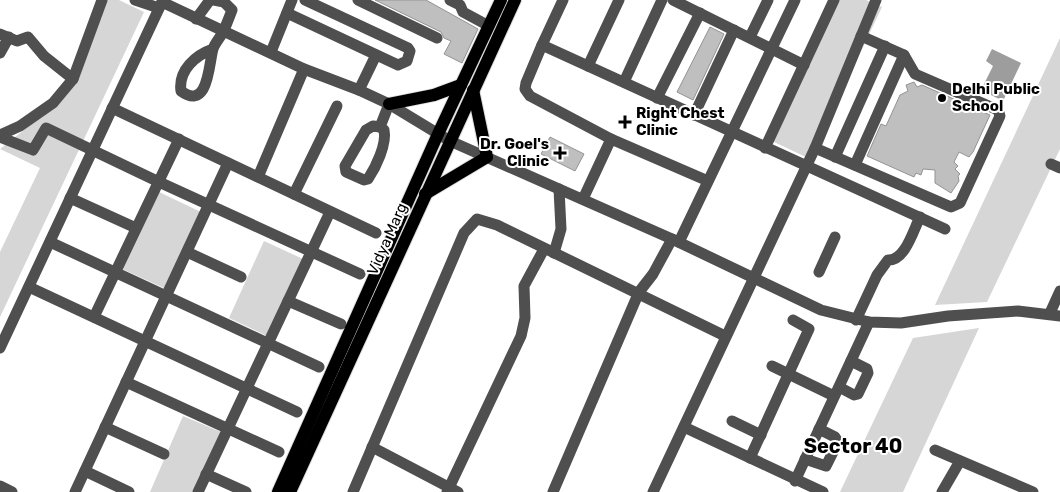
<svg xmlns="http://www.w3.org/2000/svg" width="1060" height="492" viewBox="0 0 1060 492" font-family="Rubik,sans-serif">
<rect width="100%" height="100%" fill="#fff"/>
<g fill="#d6d6d6">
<polygon points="98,0 119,0 144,12 0,317 0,252 40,168 0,149 62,100"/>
<polygon points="839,0 866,0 882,7 810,159 772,141"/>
<polygon points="1060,38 1060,149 987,302 935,305"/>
<polygon points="157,191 203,213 166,289 120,268"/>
<polygon points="264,241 303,259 267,336 229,318"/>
<polygon points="979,328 903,492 840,492 913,338"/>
<polygon points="183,416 221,432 195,492 150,492"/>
</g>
<polygon fill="#9d9d9d" points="992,49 1021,63 1003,101 981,90 993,66 986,61"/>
<g fill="#bfbfbf" stroke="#939393">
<polygon points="375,0 426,0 478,29 462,63 444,54 451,41 444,38 441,32"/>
<polygon points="710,27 724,34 693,100 677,92"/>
<polygon points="914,82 917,87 922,85 990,115 973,152 969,157 959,152 954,162 958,166 955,169 960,174 958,176 959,181 951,193 935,183 935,170 923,169 921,175 916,173 914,177 867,156 881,124 886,126 900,95 908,91 906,85"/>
<polygon points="550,137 584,154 575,171 541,154"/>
</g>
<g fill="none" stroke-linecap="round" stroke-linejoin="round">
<g stroke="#dbdbdb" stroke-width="14">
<g id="major">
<polyline points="389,104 434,95 461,85"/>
<polyline points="425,194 487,157 473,90"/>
<polyline points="278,492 438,134 501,0"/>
<polyline points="290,492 515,0"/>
</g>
</g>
<g stroke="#4f4f4f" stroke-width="11">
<polyline points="135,0 159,8"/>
<polyline points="358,0 437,38"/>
<polyline points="450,0 460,5 463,12 489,26"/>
<polyline points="673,0 804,65"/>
<polyline points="162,2 304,69 359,90 389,104 450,141 672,239 821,310 869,322 901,323 948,316 1018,311 1060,316"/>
<polyline points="287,13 398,65 407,61 410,51 408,48 305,0"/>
<polyline points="196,19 210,0"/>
<polyline points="0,34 17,41 28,37 44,56 73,79 102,0"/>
<polyline points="750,37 768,0"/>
<polyline points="542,45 563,0"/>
<path d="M213 49C196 55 178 70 181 91 209 112 209 61 213 49 215 43 220 38 223 32 226 26 229 18 232 10L224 2 214 0"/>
<polyline points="271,52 292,0"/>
<polyline points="0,53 9,37"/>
<polyline points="588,66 619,0"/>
<polyline points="624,82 662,0"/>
<polyline points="359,90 376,55"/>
<polyline points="657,98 700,13"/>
<polyline points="112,108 376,233"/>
<polyline points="694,115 734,30"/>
<path d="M380 127 373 126 366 130 345 166 346 172 364 180 368 179C376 167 387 144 384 130L380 127 389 104"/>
<polyline points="0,135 20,126 53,103 73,79"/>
<polyline points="0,137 33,150 46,128 159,182 360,274"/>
<polyline points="765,148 834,0"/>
<polyline points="815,148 951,207 960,203 1000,116 998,110 915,74 904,55 861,36"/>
<polyline points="835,157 885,46"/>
<polyline points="1051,164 1060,168"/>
<polyline points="855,165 904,55"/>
<polyline points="258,177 304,69"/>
<polyline points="708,181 611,139 530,96 525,89 526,83 542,45 945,229"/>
<polyline points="294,194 337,106"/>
<polyline points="70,198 136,228"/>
<polyline points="583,199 611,139"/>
<polyline points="50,242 319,367"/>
<polyline points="679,242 795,0"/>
<polyline points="187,252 241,277"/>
<polyline points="554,253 561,229 559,189"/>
<polyline points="819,272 835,237"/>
<polyline points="29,287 297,412"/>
<polyline points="288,301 341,324"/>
<polyline points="1050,313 1060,291"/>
<polyline points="94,317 179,139"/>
<path d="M856 320 877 275 888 260C905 261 913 231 920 217"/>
<polyline points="0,348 163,0"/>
<polyline points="772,366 834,396"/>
<polyline points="126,382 279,452"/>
<polyline points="839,387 854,395 858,394 868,373 867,369 851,361"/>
<polyline points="732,421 761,435"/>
<polyline points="105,427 164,454"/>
<polyline points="684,427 823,492"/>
<polyline points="372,447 458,492"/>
<polyline points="935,450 1033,492"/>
<polyline points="750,458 809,329 793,320"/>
<polyline points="805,459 826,466 838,442 835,437 819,429"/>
<polyline points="85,471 129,492"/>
<polyline points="206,474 246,492"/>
<polyline points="795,481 869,322"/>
<polyline points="0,486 12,492"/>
<polyline points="75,492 228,163"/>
<polyline points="198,492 330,212"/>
<polyline points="353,492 464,233 477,219 497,225 725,336"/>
<polyline points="447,492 521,336 525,318 524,286 544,249"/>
<polyline points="553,492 639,292 653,274 672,239"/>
<polyline points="653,492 815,148 876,0"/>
<polyline points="942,492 960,461"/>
</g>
<use href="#major" stroke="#000" stroke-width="12"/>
</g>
<g fill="#000" stroke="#fff" stroke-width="2">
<circle cx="942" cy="98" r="5"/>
<path d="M622.5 114.5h5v5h5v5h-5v5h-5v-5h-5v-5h5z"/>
<path d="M557.5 145.5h5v5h5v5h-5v5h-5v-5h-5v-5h5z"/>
</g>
<g text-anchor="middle" stroke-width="4" stroke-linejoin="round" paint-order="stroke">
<g font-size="15" font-weight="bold" fill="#000" stroke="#fff" text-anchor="start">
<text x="952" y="94">Delhi Public<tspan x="952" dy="17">School</tspan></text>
<text x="636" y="118">Right Chest<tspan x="636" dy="17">Clinic</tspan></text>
<text x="549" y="149" text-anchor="end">Dr. Goel's<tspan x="549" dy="17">Clinic</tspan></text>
</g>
<g font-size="15" fill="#000" stroke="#fff">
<text transform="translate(387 239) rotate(-66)" y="5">Vidya Marg</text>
</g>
<g font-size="20" font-weight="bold" fill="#000" stroke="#fff">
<text x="853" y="453">Sector 40</text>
</g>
</g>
</svg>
